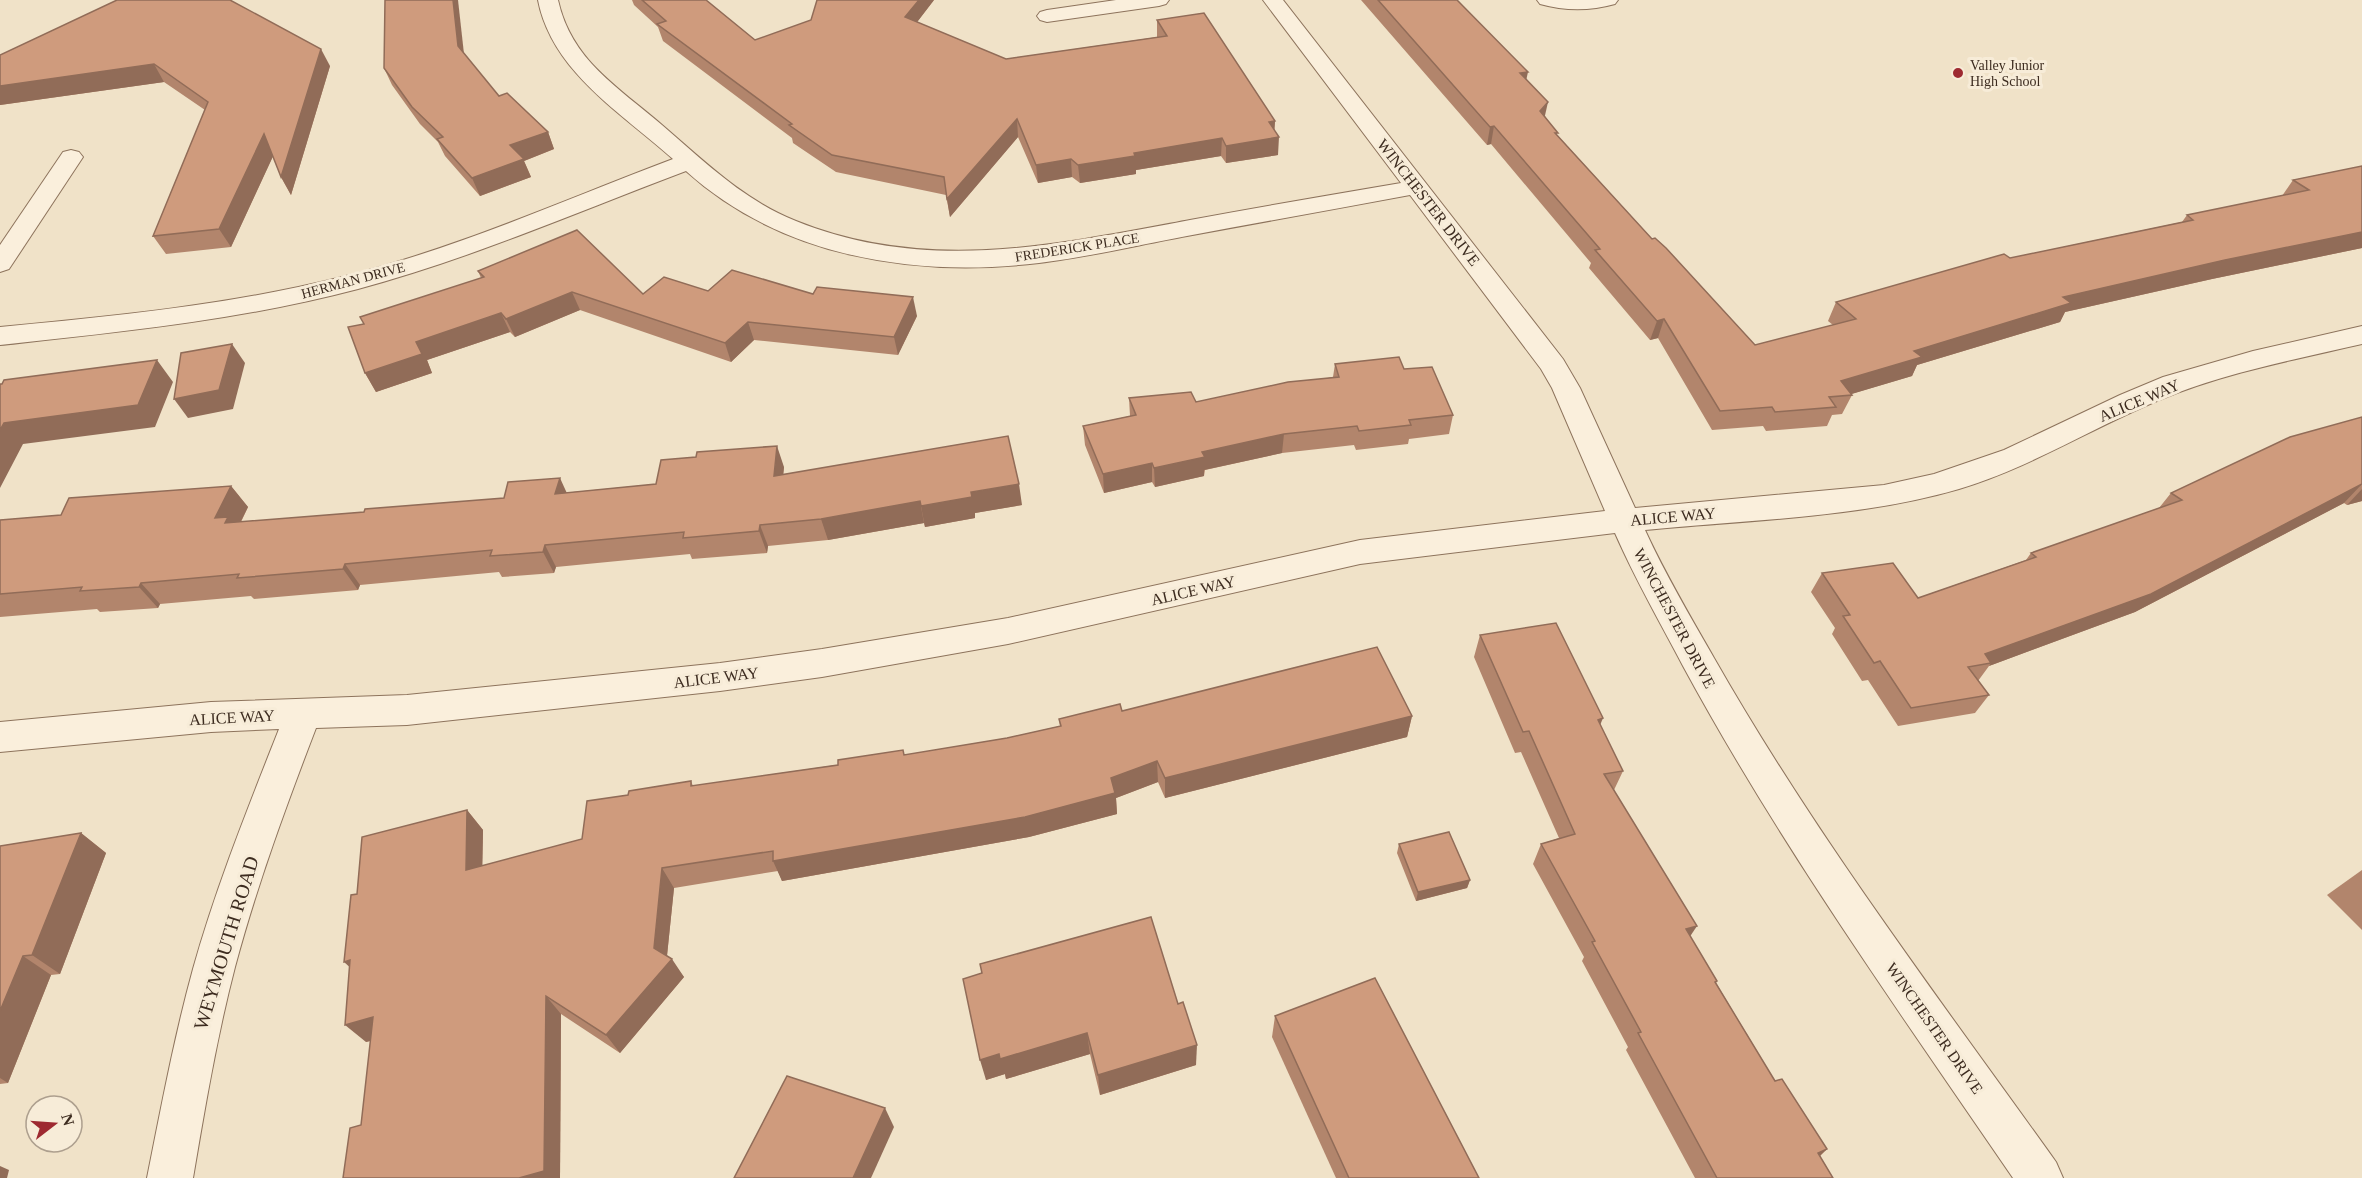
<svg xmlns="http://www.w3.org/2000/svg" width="2362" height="1178" viewBox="0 0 2362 1178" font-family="'Times New Roman',serif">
<rect width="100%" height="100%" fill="#f0e2c8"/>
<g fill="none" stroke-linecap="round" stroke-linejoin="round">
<g stroke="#8d735c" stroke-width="2">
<g id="minor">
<path d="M538 0H558C571 60 618 87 662 125 704 161 743 200 796 221 926 274 1057 245 1190 220 1260 207 1330 195 1401 183L1263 0H1283L1563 359 1580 388 1635 508 1884 485 1934 474 2004 450 2120 395 2163 377 2253 351 2362 326V344C2293 360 2223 373 2157 401 2090 429 2029 468 1959 489 1860 518 1747 520 1645 530 1665 574 1690 616 1714 658 1814 834 1938 997 2056 1162L2063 1178H2013C1898 1010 1780 845 1683 666 1660 622 1635 579 1615 533L1360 564 1008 644 822 677 720 691 407 725 316 728C286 806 257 885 235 967 217 1036 205 1107 193 1178H147C161 1108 174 1038 193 969 216 887 248 808 279 729L211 732 0 752V722L211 702 407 695 720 663 822 649 1008 618 1360 540 1605 511 1552 388 1541 369 1410 195C1336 209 1261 222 1187 236 1138 245 1089 257 1039 263 914 278 781 257 686 171 577 212 470 259 358 289 241 320 120 332 0 345V327C115 316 230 305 342 277 456 249 564 200 673 159 622 113 552 72 538 0Z"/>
<polygon points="1116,0 1169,0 1166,4 1159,6 1047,22 1040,20 1037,16 1040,12 1047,10"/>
<path d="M1537 0H1618L1615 4C1590 11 1565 11 1540 4Z"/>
<polygon points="71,150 79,152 83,157 9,269 0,272 0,245 63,152"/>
</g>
</g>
<use href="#minor" fill="#faefdc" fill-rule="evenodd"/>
</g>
<g fill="#b2856c">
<polygon points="632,0 706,0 755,40 934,0 917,22 1006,59 1157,37 1157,20 1275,121 1274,130 1278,155 1226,163 1221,156 1136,170 1136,174 1080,183 1072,177 1038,183 1018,137 950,217 946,195 836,172 793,143 792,138 663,41 658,27 634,5"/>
<polygon points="1361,0 1457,0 1527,80 1545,116 1558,136 1652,239 1755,345 1833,325 1828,321 1836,302 2010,258 2182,222 2187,215 2282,196 2293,180 2362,166 2362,248 2212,279 2065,312 2060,322 1917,365 1912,376 1851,394 1852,395 1842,414 1832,415 1827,426 1766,431 1763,426 1712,430 1658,338 1650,340 1589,268 1591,263 1491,144 1487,145"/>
<polygon points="464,54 499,96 548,132 554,149 524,161 531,177 480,196 445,156 438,142 420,124 392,85 384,68"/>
<polygon points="0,55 330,66 291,195 281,177 273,156 231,247 166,254 153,236 205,110 164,82 0,105"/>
<polygon points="478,271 643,294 708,291 813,294 917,316 898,355 754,340 731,362 580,310 515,337 510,332 427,360 432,373 376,392 365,373 364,324 481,278"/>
<polygon points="1335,364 1404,369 1453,415 1449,434 1409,439 1408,444 1356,450 1354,445 1282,453 1205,470 1204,476 1155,487 1152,482 1104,493 1085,445 1083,426 1130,416 1129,398 1196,402 1333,377"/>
<polygon points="2362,417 2362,501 2347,505 2344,503 2135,612 1989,666 1978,681 1989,695 1975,713 1898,726 1868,680 1862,681 1832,634 1835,628 1811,592 1822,573 1918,598 2026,560 2031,553 2159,508 2171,493"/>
<polygon points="784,467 783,475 1022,505 975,513 975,518 925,527 924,523 828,540 768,546 767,553 692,559 690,554 556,567 554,573 502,577 499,572 360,585 358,590 254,599 251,596 160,604 158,608 100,612 97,609 0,617 0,520 61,515 231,486 248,507 241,522 364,512 656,484"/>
<polygon points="1480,635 1600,725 1623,771 1614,790 1690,936 1717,981 1716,983 1775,1081 1827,1149 1820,1156 1833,1178 1695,1178 1626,1050 1628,1047 1582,961 1584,957 1533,864 1541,844 1559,838 1521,752 1515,753 1474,657"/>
<polygon points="1122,711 1412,716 1407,737 1165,798 1158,782 1116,798 1117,814 1029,837 782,881 778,871 674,888 667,956 684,977 620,1053 561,1014 560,1178 343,1178 361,1125 371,1041 366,1042 357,894 467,810 483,830 482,866 582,839 628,795 691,781 693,786 904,755 1007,738 1060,726 1059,719"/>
<polygon points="81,833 106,853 60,974 51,975 8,1083 0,1084 0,846"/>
<polygon points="1399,844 1470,880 1467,888 1416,901 1397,853"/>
<polygon points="2362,870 2362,930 2327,895"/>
<polygon points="982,973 1196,1065 1100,1095 1090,1054 1006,1079 1005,1074 986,1080"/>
<polygon points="1275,1016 1479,1178 1336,1178 1272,1037"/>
</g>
<g fill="#916c58">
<polygon points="453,0 458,0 465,63 458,46"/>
<polygon points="919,0 934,0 908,34 905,17"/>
<polygon points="321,49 330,66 291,195 281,177"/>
<polygon points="154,64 164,82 0,105 0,86"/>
<polygon points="1528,72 1524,90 1520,73"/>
<polygon points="1548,102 1544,120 1540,111"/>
<polygon points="1017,119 1018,137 950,217 947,199"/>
<polygon points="1275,121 1274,138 1279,137 1278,155 1226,163 1226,146 1269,122"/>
<polygon points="1494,126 1491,144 1487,145 1490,127"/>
<polygon points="548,132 554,149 524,161 531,177 480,196 472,178 510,145"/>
<polygon points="264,134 275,152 231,247 219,229"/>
<polygon points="1222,138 1221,156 1136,170 1136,174 1080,183 1078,165 1134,153"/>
<polygon points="1071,159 1072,177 1038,183 1036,165"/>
<polygon points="2362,232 2362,248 2212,279 2065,312 2060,322 1917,365 1912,376 1845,396 1841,381 1914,351 2063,297 2225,260"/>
<polygon points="572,292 580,310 515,337 506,319"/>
<polygon points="913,297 917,316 898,355 894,337"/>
<polygon points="501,313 510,332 427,360 432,373 376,392 365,373 416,342"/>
<polygon points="1664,319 1658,338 1650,340 1657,321"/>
<polygon points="748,322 754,340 731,362 725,343"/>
<polygon points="232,344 245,363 233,409 188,418 174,399"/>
<polygon points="157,360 173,382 155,427 23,444 0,488 0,430 4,423"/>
<polygon points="1284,434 1282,453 1204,470 1204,476 1155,487 1154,468 1202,452"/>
<polygon points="777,446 784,467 781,498 774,476"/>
<polygon points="1152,463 1152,482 1104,493 1103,474"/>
<polygon points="560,478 570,500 555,494"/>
<polygon points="1019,484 1022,505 975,513 975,518 925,527 921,506 971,492"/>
<polygon points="2362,484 2344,503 2135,612 1989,666 1991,663 1985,654"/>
<polygon points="231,486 248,507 237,529 215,518"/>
<polygon points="2362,489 2362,501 2347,505"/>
<polygon points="920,501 924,523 828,540 821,519"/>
<polygon points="760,525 768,546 767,553 759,531"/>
<polygon points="545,545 556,567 554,573 543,552"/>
<polygon points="345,564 360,585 358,590 343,569"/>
<polygon points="141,583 160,604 158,608 139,587"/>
<polygon points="1412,716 1407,737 1165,798 1165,778"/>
<polygon points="1603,718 1594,740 1598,720"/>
<polygon points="1157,761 1158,782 1116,798 1117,814 1029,837 782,881 773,861 1111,778"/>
<polygon points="467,810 483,830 482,890 466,870"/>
<polygon points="81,833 106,853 60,974 32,955"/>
<polygon points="662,868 674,888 666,965 672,959 684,977 620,1053 606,1035 654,948"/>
<polygon points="1470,880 1467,888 1416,901 1418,892"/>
<polygon points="1697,926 1685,944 1686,929"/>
<polygon points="23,956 51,975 8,1083 0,1078 0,1011"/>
<polygon points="350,960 364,980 344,962"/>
<polygon points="546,996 561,1014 560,1178 519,1178"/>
<polygon points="373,1017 393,1034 366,1042 345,1025"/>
<polygon points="1087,1033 1090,1054 1006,1079 1005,1074 986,1080 980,1060 999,1054"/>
<polygon points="1197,1045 1196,1065 1100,1095 1098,1075"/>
<polygon points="885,1108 894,1127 871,1178 853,1178"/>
<polygon points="1827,1149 1810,1165 1818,1153"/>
<polygon points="0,1166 9,1170 7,1178 0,1178"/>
</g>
<g fill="#cf9b7d" stroke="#916c58" stroke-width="1.5">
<polygon points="117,0 230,0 321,49 281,177 264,134 219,229 153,236 208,102 154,64 0,86 0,55"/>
<polygon points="385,0 453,0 458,46 499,96 507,93 548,132 510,145 524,159 472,178 437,139 443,137 412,107 384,68"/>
<polygon points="642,0 706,0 755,40 811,20 817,0 919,0 905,17 1006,59 1167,36 1157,20 1204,13 1275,121 1269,122 1279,137 1226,146 1222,138 1134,153 1135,156 1078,165 1071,159 1036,165 1017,119 947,199 944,177 832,155 789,125 792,124 657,24 666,21"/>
<polygon points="1378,0 1457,0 1528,72 1520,73 1548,102 1540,111 1558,133 1555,133 1652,239 1655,238 1666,248 1755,345 1856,319 1836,302 2004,254 2010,258 2193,220 2187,215 2309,190 2293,180 2362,166 2362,232 2225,260 2063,297 2071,303 1914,351 1922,357 1841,381 1852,395 1829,397 1836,407 1775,412 1772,407 1720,411 1664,319 1657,321 1595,250 1600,249 1494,126 1490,127"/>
<polygon points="577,230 643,294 664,277 708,291 732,270 813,294 817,287 913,297 894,337 748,322 725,343 572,292 506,319 501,313 416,342 422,354 365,373 348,327 364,324 360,317 484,277 478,271"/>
<polygon points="232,344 219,390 174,399 181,353"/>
<polygon points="1399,357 1404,369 1432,367 1453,415 1409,420 1411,425 1359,431 1357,426 1284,434 1202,452 1205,457 1154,468 1152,463 1103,474 1083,426 1136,415 1129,398 1191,392 1196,402 1288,382 1339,377 1335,364"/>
<polygon points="157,360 138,405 4,423 0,430 0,384 2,384 4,380"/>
<polygon points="2362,417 2362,484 2151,594 1985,654 1991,663 1968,667 1989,695 1911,708 1880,661 1874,663 1843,616 1850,615 1822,573 1893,563 1918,598 2036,557 2031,553 2182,500 2171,493 2290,437"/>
<polygon points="1008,436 1019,484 971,492 972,497 921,506 920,501 821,519 760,525 759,531 683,538 684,532 545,545 543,552 490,556 492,550 345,564 343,569 237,578 239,574 141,583 139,587 80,591 82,587 0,594 0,520 61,515 69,498 231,486 215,518 228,517 225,523 364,512 365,509 504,498 508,482 560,478 555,494 656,484 661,460 696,457 697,452 777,446 774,476"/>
<polygon points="1556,623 1603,718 1598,720 1623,771 1604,774 1697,926 1686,929 1717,981 1715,982 1775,1081 1782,1079 1827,1149 1818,1153 1833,1178 1717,1178 1638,1033 1641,1032 1592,942 1595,941 1541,844 1575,834 1529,731 1523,732 1480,635"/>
<polygon points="1377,647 1412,716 1165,778 1157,761 1111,778 1115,793 1025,817 773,861 773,851 662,868 654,948 672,959 606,1035 546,996 544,1171 519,1178 343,1178 350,1128 361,1125 373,1017 345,1025 350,960 344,962 351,895 357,894 362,837 467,810 466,870 582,839 587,801 628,795 629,791 691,781 691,786 838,765 838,760 903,750 904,755 1007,738 1061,726 1059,719 1120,704 1122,711"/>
<polygon points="1449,832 1470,880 1418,892 1399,844"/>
<polygon points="81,833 32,955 23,956 0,1011 0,846"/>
<polygon points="1151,917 1178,1004 1183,1002 1197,1045 1098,1075 1087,1033 1000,1059 999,1054 980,1060 963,979 982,973 980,964"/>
<polygon points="1375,978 1479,1178 1349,1178 1275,1016"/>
<polygon points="787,1076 885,1108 853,1178 734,1178"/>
</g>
<circle fill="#9e2a31" stroke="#f7ecd8" stroke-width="2" cx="1958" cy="73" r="6"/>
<g text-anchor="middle" stroke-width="6" stroke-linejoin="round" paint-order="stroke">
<g font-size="14" fill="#3d2c20" stroke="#f7ecd8" text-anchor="start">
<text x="1970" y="70">Valley Junior<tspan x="1970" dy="16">High School</tspan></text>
</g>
<g font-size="14" fill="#3d2c20" stroke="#f7ecd8">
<text transform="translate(1077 247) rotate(-9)" y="5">FREDERICK PLACE</text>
<text transform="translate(353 280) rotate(-15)" y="5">HERMAN DRIVE</text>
</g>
<g font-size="16" fill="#3d2c20" stroke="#f7ecd8">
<text transform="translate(1429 202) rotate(52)" y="6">WINCHESTER DRIVE</text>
<text transform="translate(2139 400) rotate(-23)" y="6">ALICE WAY</text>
<text transform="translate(1673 516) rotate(-5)" y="6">ALICE WAY</text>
<text transform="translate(1193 590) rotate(-13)" y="6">ALICE WAY</text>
<text transform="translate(1675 618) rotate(62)" y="6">WINCHESTER DRIVE</text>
<text transform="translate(716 677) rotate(-7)" y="6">ALICE WAY</text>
<text transform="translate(232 717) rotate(-3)" y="6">ALICE WAY</text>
<text transform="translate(1935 1028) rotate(55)" y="6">WINCHESTER DRIVE</text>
</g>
<g font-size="20" fill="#3d2c20" stroke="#f7ecd8">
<text transform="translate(226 943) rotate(-73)" y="7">WEYMOUTH ROAD</text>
</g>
</g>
<g transform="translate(54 1124) rotate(73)"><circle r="28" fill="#f7ecd8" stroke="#ad9f8e" stroke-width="1.5"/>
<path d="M0-4.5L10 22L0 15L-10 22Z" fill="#9e2a31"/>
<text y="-9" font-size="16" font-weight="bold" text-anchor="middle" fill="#3d2c20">N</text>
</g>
</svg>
